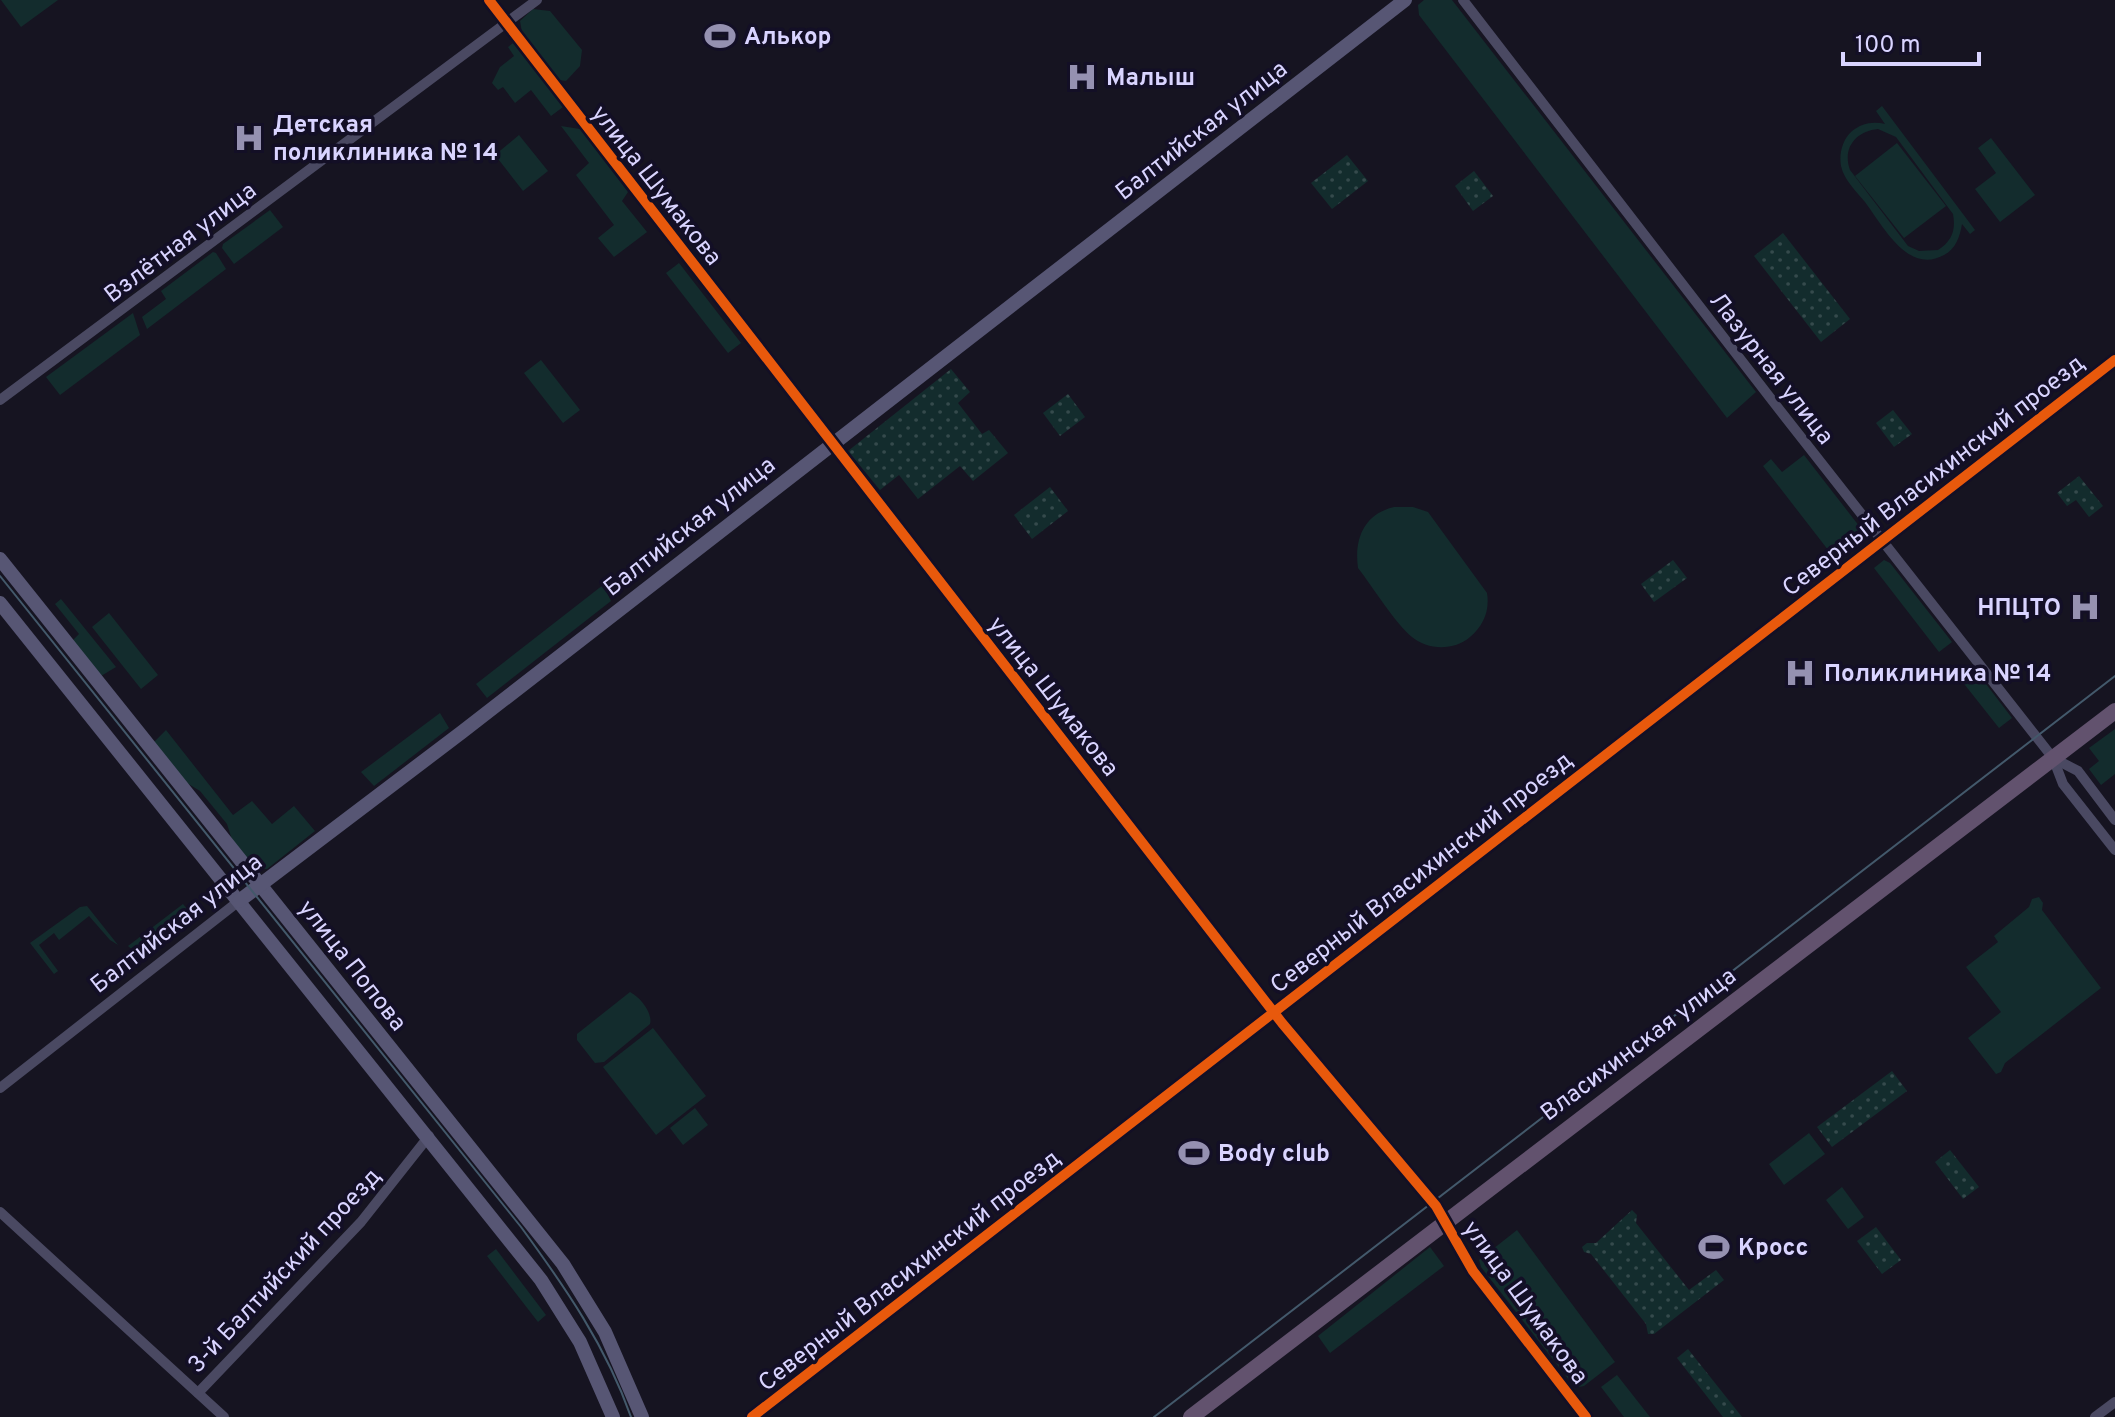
<svg xmlns="http://www.w3.org/2000/svg" width="2115" height="1417" viewBox="0 0 2115 1417" font-family="Overpass,sans-serif">
<defs>
<pattern id="park-dots" width="8" height="8" patternUnits="userSpaceOnUse" patternTransform="scale(2)"><rect width="8" height="8" fill="#132c2d"/><path d="M2 2h.1M6 6h.1" fill="none" stroke="#354a4c" stroke-width="1.8" stroke-linecap="round"/></pattern>
</defs>
<rect width="100%" height="100%" fill="#161421"/>
<g fill="#132c2d" fill-rule="evenodd">
<polygon points="1,0 58,0 21,27"/>
<polygon points="1424,0 1452,0 1756,392 1727,418 1419,15 1418,5"/>
<polygon points="533,9 550,11 582,50 580,66 566,81 559,80 522,32 520,21"/>
<polygon points="513,43 563,107 551,116 531,90 515,103 503,87 498,90 492,83 500,67 514,56 508,47"/>
<path d="M1882 106 1975 230 1970 234 1962 224C1960 236 1956 249 1944 255 1908 275 1883 226 1865 202 1857 192 1844 180 1841 166 1839 154 1842 141 1851 132 1861 123 1873 121 1885 124L1876 111ZM1878 129 1896 137 1953 214C1956 230 1952 241 1938 250L1919 251 1908 246 1850 170C1842 148 1856 131 1878 129Z"/>
<polygon points="561,126 580,129 628,192 622,201 647,232 614,257 598,238 614,225 576,175 589,163"/>
<polygon points="519,135 548,171 523,191 495,155"/>
<polygon points="1991,138 2035,195 2000,222 1975,189 1996,173 1978,148"/>
<polygon points="1897,143 1946,206 1904,238 1855,176"/>
<polygon points="270,210 283,227 234,264 222,248 223,244"/>
<polygon points="213,252 216,253 226,269 147,329 142,317 166,299 161,291"/>
<polygon points="679,263 741,343 728,353 666,273"/>
<polygon points="133,313 140,335 60,395 46,377"/>
<polygon points="541,360 580,410 563,423 524,373"/>
<polygon points="1804,455 1863,531 1832,555 1763,466 1771,459 1782,472"/>
<path d="M1394 507H1413L1428 512 1487 593C1490 611 1483 626 1470 637 1454 651 1427 650 1412 637 1394 622 1373 587 1358 568 1354 539 1364 514 1394 507Z"/>
<polygon points="694,514 705,527 669,552 645,574 638,574 633,569 633,562"/>
<polygon points="1884,560 1890,563 1952,642 1939,652 1874,568"/>
<polygon points="603,585 611,601 487,698 476,684"/>
<polygon points="61,599 116,667 101,676 72,641 79,634 55,604"/>
<polygon points="109,613 158,675 141,689 92,627"/>
<polygon points="1968,666 1973,667 2012,718 1999,728 1961,680 1964,669"/>
<polygon points="440,713 449,728 374,786 361,772"/>
<polygon points="2115,729 2115,774 2101,785 2089,769 2099,761 2089,748"/>
<polygon points="166,730 233,815 252,801 272,824 294,806 315,831 267,869 253,868 233,843 227,824 200,791 182,780 154,742"/>
<polygon points="2039,897 2043,903 2042,910 2101,988 2005,1063 2001,1072 1996,1074 1968,1038 2001,1012 1966,967 1998,942 1994,936 2029,907 2032,899"/>
<polygon points="183,904 191,914 138,955 128,946"/>
<polygon points="87,906 118,945 110,940 89,916 59,940 54,933 39,945 58,971 54,974 30,943 80,907"/>
<path d="M630 992C640 997 653 1013 650 1024L604 1062 595 1063 577 1040V1034Z"/>
<polygon points="653,1028 706,1096 656,1135 603,1067"/>
<polygon points="695,1108 708,1125 683,1145 670,1128"/>
<polygon points="1809,1133 1825,1154 1784,1185 1769,1164"/>
<polygon points="1842,1187 1864,1217 1848,1229 1826,1200"/>
<polygon points="1517,1230 1615,1362 1584,1386 1579,1387 1573,1385 1481,1267 1479,1260"/>
<polygon points="1430,1247 1444,1266 1330,1353 1318,1336"/>
<polygon points="496,1249 546,1315 538,1322 487,1256"/>
<polygon points="1617,1375 1650,1417 1624,1417 1601,1387"/>
</g>
<g fill="url(#park-dots)">
<polygon points="1347,155 1368,181 1332,209 1311,183"/>
<polygon points="1474,171 1493,196 1473,211 1455,186"/>
<polygon points="1783,233 1850,319 1821,342 1754,256"/>
<polygon points="951,369 970,392 958,403 982,434 989,430 1008,453 973,481 960,466 918,499 899,475 880,490 848,451"/>
<polygon points="1068,394 1085,417 1060,436 1043,413"/>
<polygon points="1893,410 1912,434 1894,447 1876,423"/>
<polygon points="2079,476 2103,506 2089,517 2076,500 2067,506 2057,493"/>
<polygon points="1050,487 1068,511 1032,539 1014,515"/>
<polygon points="1673,560 1687,578 1654,602 1641,584"/>
<polygon points="1892,1071 1907,1091 1832,1147 1817,1127"/>
<polygon points="1950,1150 1979,1187 1963,1199 1935,1162"/>
<polygon points="1632,1210 1637,1215 1636,1223 1689,1290 1716,1270 1724,1280 1654,1334 1648,1334 1646,1324 1591,1254 1584,1252 1582,1247 1587,1243 1596,1243"/>
<polygon points="1876,1227 1901,1260 1882,1274 1857,1241"/>
<polygon points="1688,1349 1742,1417 1723,1417 1677,1358"/>
</g>
<g fill="none" stroke-linecap="round" stroke-linejoin="round">
<g stroke="#4a4962" stroke-width="10">
<polyline points="489,0 1282,1023 1436,1206 1473,1271 1586,1417"/>
<polyline points="1463,0 1775,404 2053,758 2063,784 2115,850"/>
<polyline points="0,400 537,0"/>
<polyline points="2053,758 2078,771 2115,820"/>
<polyline points="0,1088 239,901"/>
<polyline points="0,1212 224,1417"/>
<polyline points="198,1393 361,1222 429,1136"/>
<polyline points="752,1417 2115,360"/>
<polyline points="2095,1417 2115,1402"/>
</g>
<g stroke="#575674" stroke-width="14">
<polyline points="0,559 563,1264 605,1332 642,1417"/>
<polyline points="0,603 541,1280 580,1342 613,1417"/>
<polyline points="239,901 462,732 1405,0"/>
</g>
<polyline stroke="#62526e" stroke-width="16" points="1191,1417 2115,711"/>
<g stroke="#43596b" stroke-width="2">
<path d="M0 576 521 1227C565 1287 606 1346 631 1417"/>
<polyline points="1154,1417 2115,676"/>
</g>
<g stroke="#130f26" stroke-width="15">
<g id="cycleway">
<polyline points="489,0 1282,1023 1436,1206 1473,1271 1586,1417"/>
<polyline points="752,1417 2115,360"/>
</g>
</g>
<use href="#cycleway" stroke="#e8590c" stroke-width="10"/>
</g>
<defs>
<g id="stadium-bare" transform="scale(2.4)"><path d="M0-5a6.5 5 0 1 0 0 10a6.5 5 0 1 0 0-10ZM-3.5-1.8h7v3.6h-7Z" fill="#9591b1" stroke="#130f26" stroke-width="2.5" paint-order="stroke"/></g>
<g id="hospital-bare" transform="scale(2.4)"><path d="M-5-5h3v3.5h4V-5h3V5h-3V1.5h-4V5h-3Z" fill="#9591b1" stroke="#130f26" stroke-width="2.5" paint-order="stroke"/></g>
</defs>
<g fill-rule="evenodd">
<use href="#stadium-bare" x="720" y="36"/>
<use href="#hospital-bare" x="1082" y="77"/>
<use href="#hospital-bare" x="249" y="138"/>
<use href="#hospital-bare" x="2085" y="607"/>
<use href="#hospital-bare" x="1800" y="673"/>
<use href="#stadium-bare" x="1194" y="1153"/>
<use href="#stadium-bare" x="1714" y="1247"/>
</g>
<g text-anchor="middle" stroke-width="7" stroke-linejoin="round" paint-order="stroke">
<g font-size="24" font-weight="bold" fill="#d9d4ff" stroke="#130f26" text-anchor="start">
<text x="744" y="44">Алькор</text>
<text x="1106" y="85">Малыш</text>
<text x="273" y="132">Детская<tspan x="273" dy="28">поликлиника № 14</tspan></text>
<text x="2061" y="615" text-anchor="end">НПЦТО</text>
<text x="1824" y="681">Поликлиника № 14</text>
<text x="1218" y="1161">Body club</text>
<text x="1738" y="1255">Кросс</text>
</g>
<g font-size="24" fill="#d9d4ff" stroke="#130f26">
<text transform="translate(1201 130) rotate(-38)" y="8">Балтийская улица</text>
<text transform="translate(657 185) rotate(52)" y="8">улица Шумакова</text>
<text transform="translate(180 242) rotate(-37)" y="8">Взлётная улица</text>
<text transform="translate(1772 368) rotate(52)" y="8">Лазурная улица</text>
<text transform="translate(1933 475) rotate(-38)" y="8">Северный Власихинский проезд</text>
<text transform="translate(689 526) rotate(-38)" y="8">Балтийская улица</text>
<text transform="translate(1054 696) rotate(52)" y="8">улица Шумакова</text>
<text transform="translate(1421 872) rotate(-38)" y="8">Северный Власихинский проезд</text>
<text transform="translate(176 923) rotate(-38)" y="8">Балтийская улица</text>
<text transform="translate(353 965) rotate(52)" y="8">улица Попова</text>
<text transform="translate(1638 1044) rotate(-37)" y="8">Власихинская улица</text>
<text transform="translate(284 1270) rotate(-47)" y="8">3-й Балтийский проезд</text>
<text transform="translate(909 1270) rotate(-38)" y="8">Северный Власихинский проезд</text>
<text transform="translate(1526 1302) rotate(54)" y="8">улица Шумакова</text>
</g>
</g>
<path d="M1843 52v12h136v-12" fill="none" stroke="#d9d4ff" stroke-width="4"/>
<text x="1855" y="52" font-size="24" fill="#d9d4ff" stroke="#130f26" stroke-width="6" paint-order="stroke">100 m</text>
</svg>
